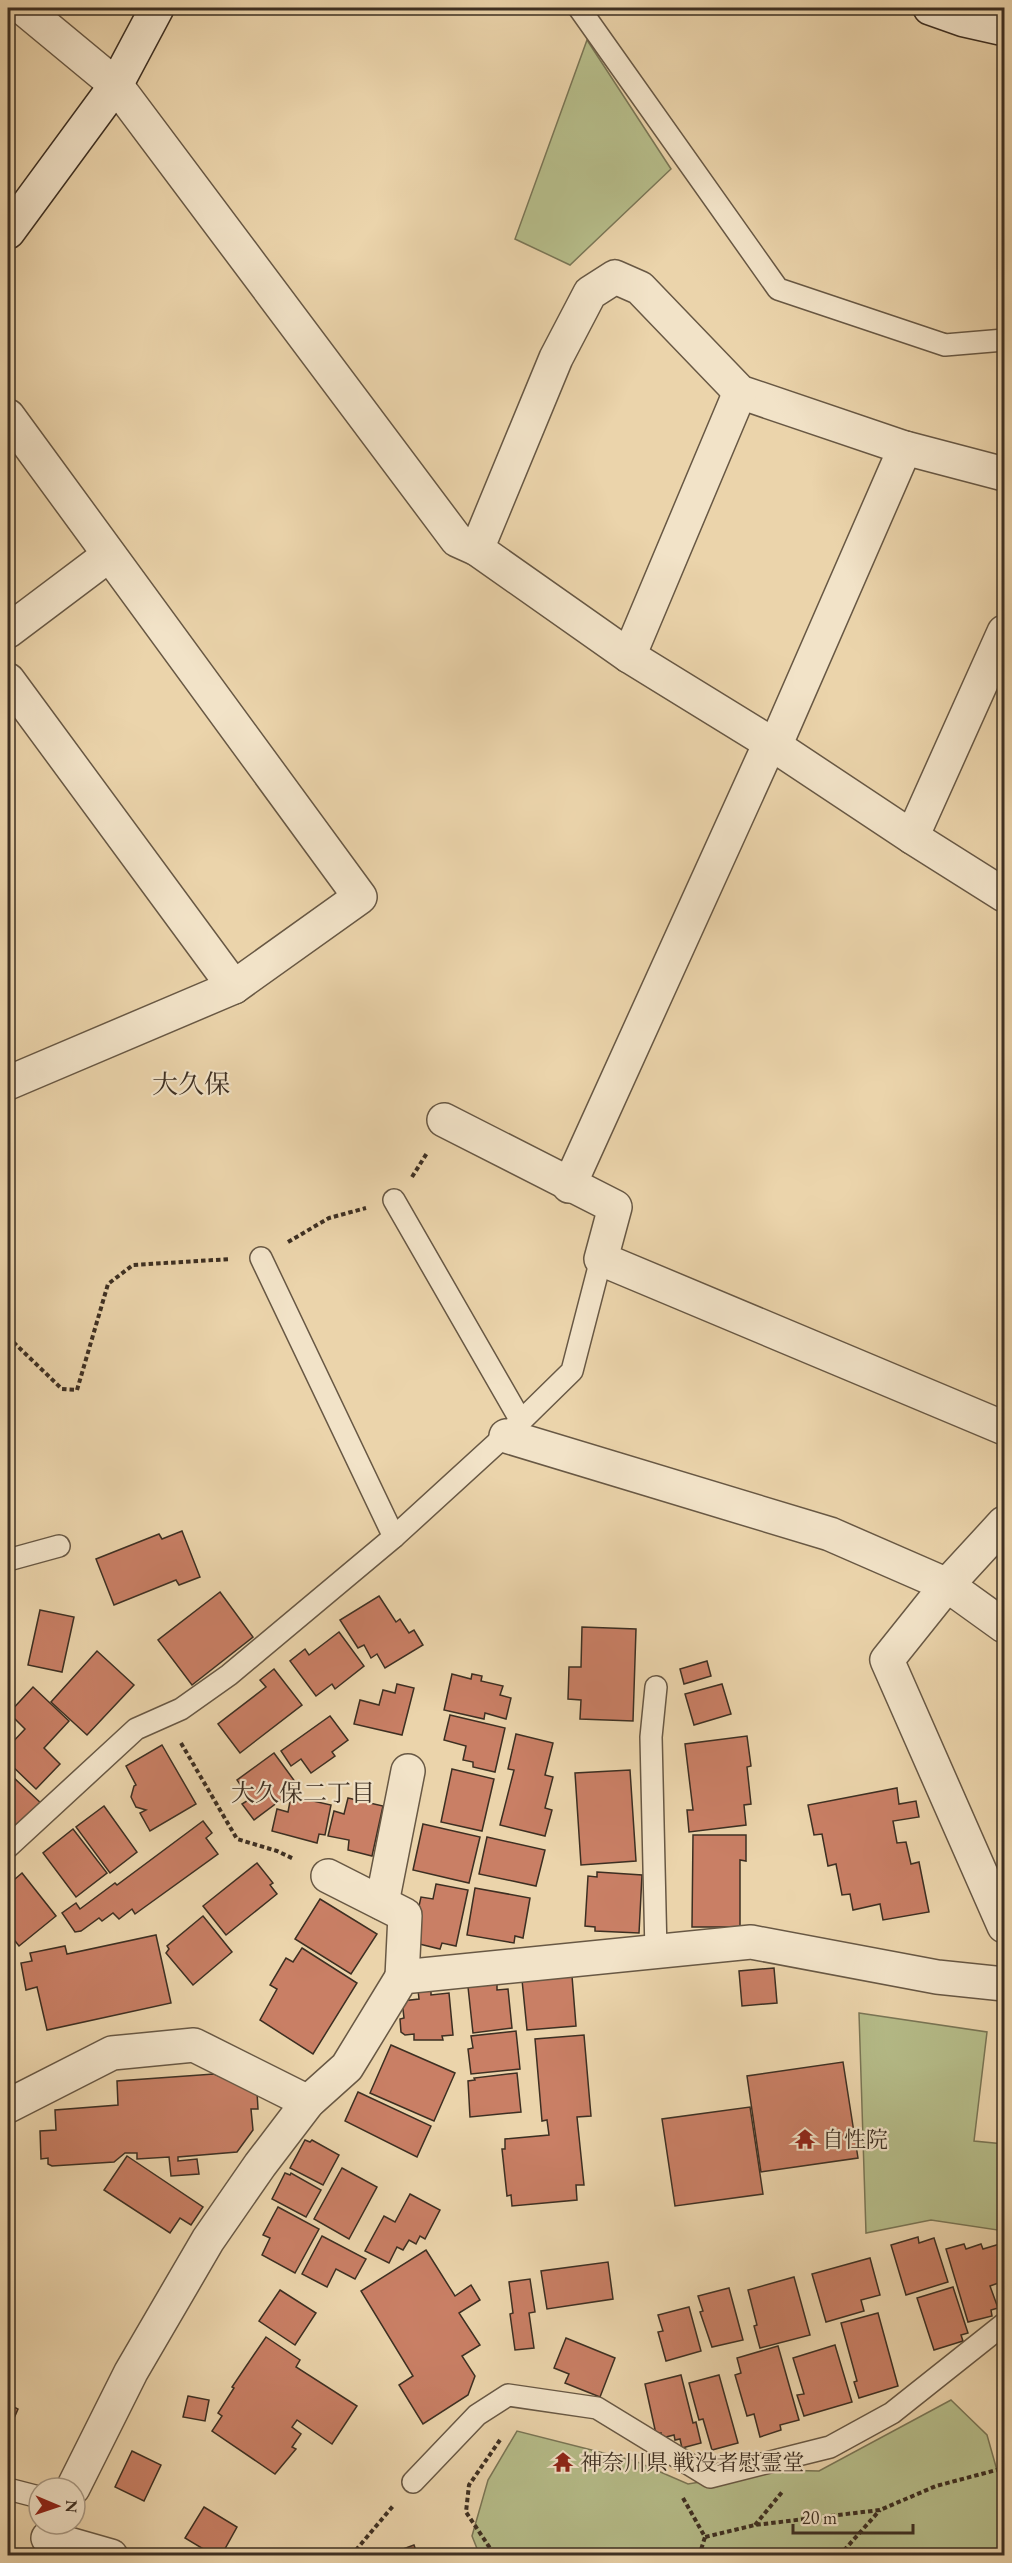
<svg xmlns="http://www.w3.org/2000/svg" width="1012" height="2563" viewBox="0 0 1012 2563" font-family="'EB Garamond','Noto Serif JP',serif">
<rect width="100%" height="100%" fill="#ebd4ab"/>
<filter id="stains"><feTurbulence type="fractalNoise" baseFrequency=".00333" numOctaves="4"/><feColorMatrix values="0 0 0 0 .2 0 0 0 0 .09 0 0 0 0 .02 0 0 0 .5 -.17"/></filter>
<radialGradient id="worn" r=".72"><stop offset=".6" stop-color="#630" stop-opacity="0"/><stop offset="1" stop-color="#630" stop-opacity=".3"/></radialGradient>
<g fill="#b6bd8a" stroke="#7a7656" stroke-width="1.5">
<polygon points="587,40 671,169 570,265 515,239"/>
<polygon points="859,2013 987,2032 974,2141 1004,2144 1004,2231 931,2220 866,2233"/>
<polygon points="951,2400 987,2435 1004,2495 1004,2555 480,2556 472,2536 488,2480 517,2431 635,2461 688,2484 774,2470 819,2471"/>
</g>
<g fill="#c97f65" stroke="#3d2f22" stroke-width="1.5">
<polygon points="182,1531 200,1577 179,1585 176,1580 114,1605 96,1559 159,1534 162,1539"/>
<polygon points="220,1592 253,1637 192,1685 158,1640"/>
<polygon points="379,1596 396,1622 400,1619 409,1633 414,1630 423,1645 385,1668 377,1654 371,1658 364,1645 358,1648 340,1620"/>
<polygon points="40,1610 74,1617 62,1672 28,1665"/>
<polygon points="582,1627 636,1629 633,1721 580,1719 581,1700 568,1699 569,1667 581,1667"/>
<polygon points="339,1632 364,1666 335,1689 332,1684 316,1696 290,1661 305,1649 309,1655"/>
<polygon points="97,1651 134,1685 87,1735 51,1702"/>
<polygon points="707,1661 711,1676 684,1684 680,1669"/>
<polygon points="274,1669 302,1705 240,1753 218,1724 266,1687 260,1680"/>
<polygon points="452,1674 471,1679 472,1674 482,1676 481,1681 503,1686 500,1695 511,1698 506,1719 485,1713 484,1719 444,1710"/>
<polygon points="397,1684 414,1688 402,1735 354,1724 360,1700 379,1705 383,1690 395,1693"/>
<polygon points="722,1684 731,1714 694,1725 685,1694"/>
<polygon points="33,1687 69,1721 44,1748 60,1764 36,1789 8,1762 8,1747 25,1729 9,1713"/>
<polygon points="450,1715 505,1728 495,1772 473,1767 473,1762 463,1760 466,1746 444,1740"/>
<polygon points="330,1716 348,1740 332,1752 335,1756 311,1773 301,1759 291,1766 281,1751"/>
<polygon points="516,1734 553,1743 545,1775 553,1777 545,1808 552,1810 545,1836 500,1825 514,1770 508,1769"/>
<polygon points="747,1736 751,1766 747,1767 751,1804 744,1805 746,1825 689,1832 687,1810 693,1810 685,1744"/>
<polygon points="162,1745 196,1804 150,1831 140,1813 146,1810 136,1807 131,1797 134,1786 136,1785 126,1766"/>
<polygon points="274,1753 296,1783 282,1792 286,1796 254,1820 242,1804 250,1799 237,1780"/>
<polygon points="452,1769 494,1779 482,1831 441,1822"/>
<polygon points="630,1770 636,1861 581,1865 575,1773"/>
<polygon points="13,1777 44,1806 8,1843 8,1783"/>
<polygon points="897,1788 899,1804 916,1801 919,1817 893,1821 897,1843 906,1842 911,1864 919,1862 929,1912 883,1920 880,1904 853,1910 850,1894 842,1895 836,1864 828,1866 822,1834 814,1835 808,1805"/>
<polygon points="291,1796 331,1805 325,1835 319,1834 317,1843 272,1831 277,1809 288,1812"/>
<polygon points="348,1798 383,1806 372,1856 348,1850 349,1840 328,1836 334,1811 344,1814"/>
<polygon points="104,1806 137,1852 110,1873 76,1827"/>
<polygon points="203,1821 212,1833 206,1838 218,1854 135,1914 132,1909 119,1919 113,1913 102,1921 99,1918 81,1931 75,1932 62,1913 76,1903 80,1909 115,1883 117,1885"/>
<polygon points="423,1824 480,1837 469,1883 413,1870"/>
<polygon points="73,1829 107,1873 76,1897 43,1853"/>
<polygon points="693,1835 746,1835 746,1861 740,1860 740,1927 692,1927"/>
<polygon points="487,1837 545,1850 536,1886 479,1874"/>
<polygon points="257,1863 273,1883 270,1885 277,1894 226,1935 203,1906"/>
<polygon points="597,1872 642,1875 639,1933 595,1931 595,1927 585,1926 588,1876 597,1877"/>
<polygon points="22,1873 56,1916 19,1946 8,1932 8,1885"/>
<polygon points="436,1884 468,1890 456,1946 442,1943 440,1949 411,1942 421,1897 433,1899"/>
<polygon points="475,1888 530,1898 523,1938 515,1936 514,1943 467,1935"/>
<polygon points="320,1899 377,1934 351,1974 295,1939"/>
<polygon points="203,1916 232,1952 193,1985 166,1953 169,1949 167,1946"/>
<polygon points="156,1935 171,2003 47,2030 37,1987 26,1990 21,1963 32,1961 30,1953 65,1946 67,1954"/>
<polygon points="302,1948 357,1983 313,2054 260,2020 277,1989 270,1985 286,1958 293,1962"/>
<polygon points="774,1968 777,2003 742,2006 739,1971"/>
<polygon points="572,1976 576,2026 527,2030 522,1980"/>
<polygon points="497,1984 497,1990 508,1989 512,2028 473,2033 468,1987"/>
<polygon points="431,1989 431,1995 449,1993 453,2035 442,2036 443,2040 414,2040 414,2034 405,2035 401,2032 400,2019 404,2018 402,2001 419,1999 418,1990"/>
<polygon points="516,2031 520,2069 471,2074 468,2049 473,2048 471,2036"/>
<polygon points="584,2035 591,2116 577,2117 584,2185 576,2185 577,2200 512,2206 511,2195 507,2196 502,2149 505,2149 505,2139 549,2135 547,2120 542,2121 535,2039"/>
<polygon points="391,2045 455,2073 434,2121 370,2093"/>
<polygon points="843,2062 858,2158 761,2172 747,2076"/>
<polygon points="517,2073 521,2112 470,2117 468,2081 475,2080 474,2078"/>
<polygon points="214,2074 257,2092 258,2109 251,2109 253,2130 237,2152 178,2157 178,2161 197,2159 199,2174 171,2176 169,2157 137,2159 137,2153 125,2153 114,2162 52,2166 48,2164 48,2158 41,2159 40,2131 56,2130 55,2110 118,2105 117,2081"/>
<polygon points="358,2092 431,2126 417,2157 345,2121"/>
<polygon points="750,2107 763,2194 675,2206 662,2119"/>
<polygon points="305,2140 310,2142 312,2140 339,2155 323,2185 290,2168"/>
<polygon points="127,2156 203,2207 191,2225 180,2218 170,2233 104,2190"/>
<polygon points="342,2168 377,2187 349,2239 314,2219"/>
<polygon points="285,2173 290,2175 291,2173 321,2190 306,2217 272,2199"/>
<polygon points="410,2194 440,2210 425,2239 420,2236 416,2244 409,2240 403,2250 397,2247 389,2263 365,2251 384,2216 395,2222"/>
<polygon points="278,2207 319,2229 295,2273 262,2255 270,2238 263,2235"/>
<polygon points="322,2236 366,2259 355,2279 336,2269 327,2287 302,2274"/>
<polygon points="918,2237 919,2243 934,2238 948,2282 906,2295 891,2245"/>
<polygon points="1003,2243 1004,2281 990,2286 998,2308 991,2310 992,2316 968,2322 946,2249 964,2244 966,2249 981,2244 983,2249"/>
<polygon points="426,2250 455,2296 471,2285 480,2300 459,2313 480,2345 462,2356 475,2376 468,2395 423,2424 399,2385 413,2376 361,2291"/>
<polygon points="870,2258 880,2295 861,2300 864,2311 826,2322 812,2274"/>
<polygon points="608,2262 613,2299 547,2309 541,2271"/>
<polygon points="794,2277 810,2335 760,2348 754,2326 757,2325 748,2290"/>
<polygon points="530,2279 535,2312 529,2313 534,2348 515,2350 510,2314 513,2313 509,2282"/>
<polygon points="953,2287 968,2333 961,2335 963,2341 934,2350 917,2298"/>
<polygon points="729,2288 743,2340 712,2347 700,2312 703,2311 698,2296"/>
<polygon points="280,2290 316,2313 295,2345 259,2321"/>
<polygon points="689,2307 701,2351 666,2361 658,2332 663,2331 658,2315"/>
<polygon points="878,2313 898,2386 859,2398 854,2382 857,2381 841,2323"/>
<polygon points="266,2337 300,2360 296,2367 357,2406 332,2444 297,2420 292,2427 301,2434 292,2447 296,2449 275,2474 212,2431 222,2416 218,2413 234,2388 232,2387"/>
<polygon points="566,2338 615,2358 600,2397 565,2383 569,2374 554,2368"/>
<polygon points="835,2345 852,2402 804,2416 797,2395 804,2394 793,2358"/>
<polygon points="778,2346 799,2420 780,2425 781,2430 760,2437 754,2414 747,2416 735,2375 741,2373 737,2358"/>
<polygon points="681,2375 693,2423 696,2422 701,2443 682,2448 680,2439 675,2440 674,2435 662,2438 661,2433 656,2434 645,2384"/>
<polygon points="719,2375 738,2443 712,2450 703,2419 699,2420 689,2383"/>
<polygon points="188,2396 209,2400 205,2421 183,2417"/>
<polygon points="8,2404 18,2409 8,2432"/>
<polygon points="132,2451 161,2465 144,2501 115,2487"/>
<polygon points="204,2507 237,2527 221,2556 215,2556 185,2538"/>
<polygon points="414,2545 418,2556 384,2556"/>
</g>
<g fill="none" stroke-linecap="round" stroke-linejoin="round">
<g stroke="#685844" stroke-width="24">
<g id="lane">
<polyline points="579,8 778,289 945,345 1004,340"/>
<polyline points="394,1200 521,1421"/>
<polyline points="261,1258 394,1537"/>
<polyline points="8,1560 59,1546"/>
<polyline points="656,1687 651,1737 656,1952"/>
<polyline points="8,1847 136,1729 181,1709 229,1675 394,1537 521,1421 572,1371 601,1259"/>
<polyline points="413,2482 477,2415 508,2395 597,2408 710,2477 830,2447 892,2413 1004,2324"/>
<polyline points="8,2489 39,2497"/>
</g>
</g>
<g stroke="#685844" stroke-width="36">
<g id="street">
<polyline points="23,8 116,85 457,540 477,549 629,656 775,746 912,837 1004,895"/>
<polyline points="8,416 360,897 234,987 8,1083"/>
<polyline points="477,549 556,358 590,293 615,277 640,288 740,392 905,448 1004,474"/>
<polyline points="8,631 109,555"/>
<polyline points="629,656 740,392"/>
<polyline points="8,680 234,987"/>
<polyline points="775,746 905,448"/>
<polyline points="912,837 1004,632"/>
<polyline points="444,1120 615,1207 601,1259 1004,1428"/>
<polyline points="569,1186 770,743"/>
<polyline points="506,1436 830,1534 947,1585 1004,1626"/>
<polyline points="1004,1523 947,1585 887,1660 1004,1926"/>
<polyline points="328,1876 405,1915 402,1977"/>
<polyline points="382,1903 408,1771"/>
<polyline points="8,2106 112,2053 194,2045 308,2102"/>
<polyline points="73,2488 131,2372 208,2240 260,2165 308,2102 347,2067 402,1977 751,1942 937,1977 1004,1984"/>
<polyline points="48,2538 111,2556"/>
</g>
</g>
<g stroke="#3d2f22" stroke-width="36">
<g id="secondary">
<polyline points="930,8 964,20 1004,29"/>
<polyline points="8,232 116,85 157,8"/>
</g>
</g>
<g stroke="#3d2f22" stroke-width="4" stroke-dasharray="4.5 3" stroke-linecap="butt">
<polyline points="412,1177 427,1153"/>
<polyline points="288,1242 329,1218 366,1208"/>
<polyline points="8,1337 62,1389 77,1390 108,1284 133,1265 231,1259"/>
<polyline points="181,1743 237,1839 277,1851 294,1859"/>
<polyline points="1002,2367 1000,2401 1004,2414"/>
<polyline points="500,2440 469,2485 466,2512 490,2548 502,2556"/>
<polyline points="683,2498 705,2537 755,2525 880,2510 936,2486 1004,2468"/>
<polyline points="755,2525 783,2491"/>
<polyline points="351,2556 393,2506"/>
<polyline points="699,2556 705,2537"/>
<polyline points="839,2556 880,2510"/>
</g>
<use href="#lane" stroke="#f2e3c8" stroke-width="21"/>
<use href="#street" stroke="#f2e3c8" stroke-width="33"/>
<use href="#secondary" stroke="#f2e3c8" stroke-width="33"/>
</g>
<defs>
<g id="temple-bare" transform="scale(1.62)"><path d="M0-6L5-2H3V0L6.5 2.5H4V6H1.5V3h-3V6H-4V2.5H-6.5L-3 0V-2H-5Z" fill="#8f2418" stroke="#f2e3c8" stroke-width="2.5" paint-order="stroke"/></g>
</defs>
<g fill-rule="evenodd">
<use href="#temple-bare" x="805" y="2139"/>
<use href="#temple-bare" x="563" y="2462"/>
</g>
<g text-anchor="middle" stroke-width="4.5" stroke-linejoin="round" paint-order="stroke">
<g font-size="22" fill="#3d2f22" stroke="#f2e3c8" text-anchor="start">
<text x="822" y="2147">自性院</text>
<text x="580" y="2470">神奈川県 戦没者慰霊堂</text>
</g>
<g font-size="24" fill="#3d2f22" stroke="#f2e3c8">
<text x="303" y="1801">大久保二丁目</text>
</g>
<g font-size="26" fill="#3d2f22" stroke="#f2e3c8">
<text x="191" y="1093">大久保</text>
</g>
</g>
<rect width="1012" height="2563" fill="none" stroke="#ebd4ab" stroke-width="30"/>
<rect x="9" y="9" width="994" height="2545" fill="none" stroke="#3d2f22" stroke-width="3"/>
<rect x="15" y="15" width="982" height="2533" fill="none" stroke="#3d2f22" stroke-width="1.5"/>
<g transform="translate(57 2506) rotate(92)"><circle r="28" fill="#f2e3c8" stroke="#aa9b86" stroke-width="1.5"/>
<path d="M0-4.5L10 22L0 15L-10 22Z" fill="#8f2418"/>
<text y="-9" font-size="16" font-weight="bold" text-anchor="middle" fill="#3d2f22">N</text>
</g>
<path d="M793 2524v9h120v-9" fill="none" stroke="#3d2f22" stroke-width="3"/>
<text x="802" y="2524" font-size="18" fill="#3d2f22" stroke="#f2e3c8" stroke-width="4.5" paint-order="stroke">20 m</text>
<rect width="100%" height="100%" filter="url(#stains)"/>
<rect width="100%" height="100%" fill="url(#worn)"/>
</svg>
